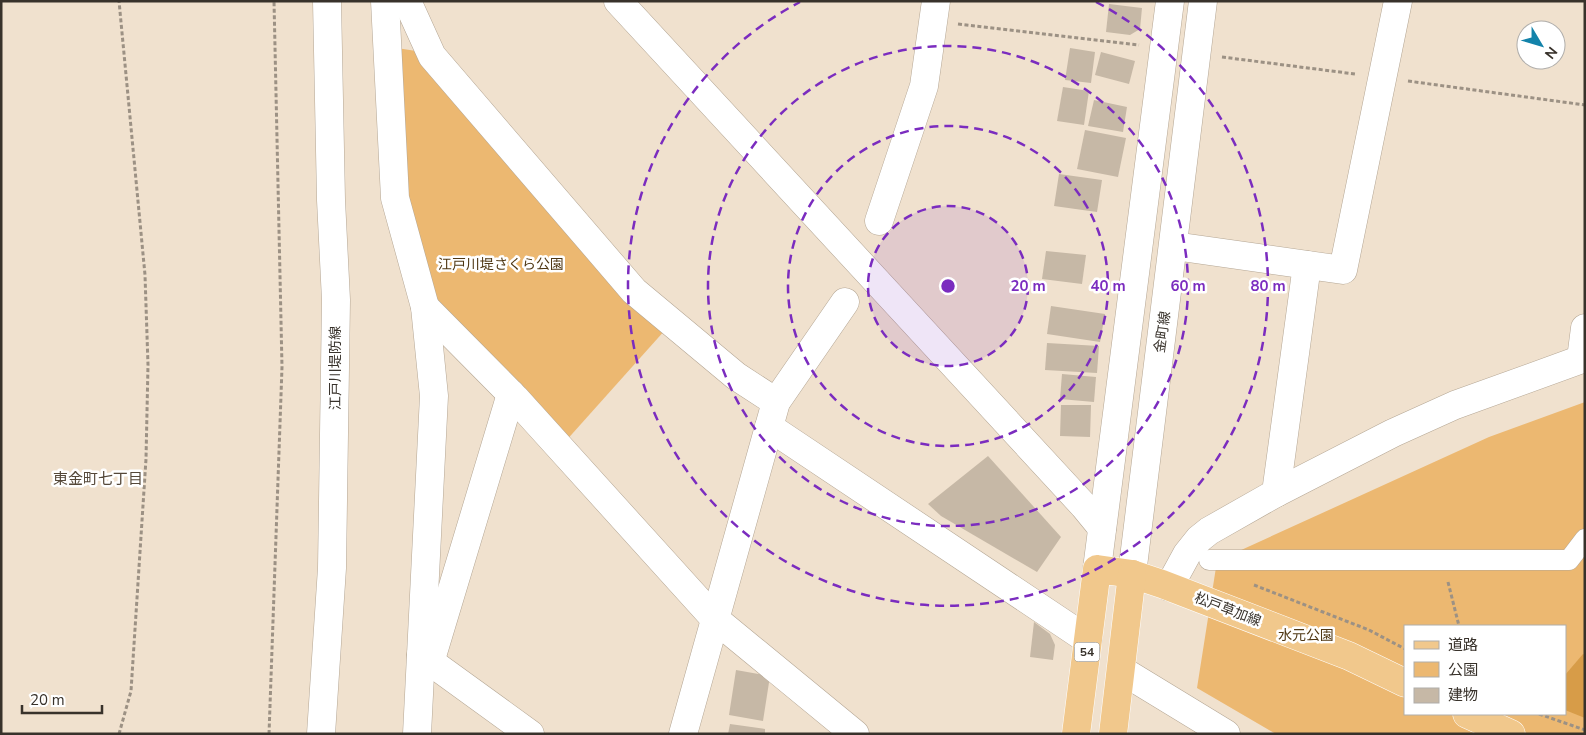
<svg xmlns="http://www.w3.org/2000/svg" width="1586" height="735" viewBox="0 0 1586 735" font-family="'Nunito Sans','Noto Sans JP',sans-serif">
<rect width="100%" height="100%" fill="#f0e1ce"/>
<g fill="#ecb871" fill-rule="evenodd">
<polygon points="397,48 416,51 666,329 564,443 435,303 404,204"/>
<path d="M1585 402V734H1276L1197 688 1217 561 1489 437ZM1405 626H1565V714H1405Z"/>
</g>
<polygon fill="#d79c48" points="1583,654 1585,655 1585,718 1565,710 1565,675"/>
<g fill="#c6b8a6">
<polygon points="1109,4 1142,8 1140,29 1130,35 1106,32"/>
<polygon points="1070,48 1095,52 1091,83 1065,80"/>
<polygon points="1101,52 1135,61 1129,84 1095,75"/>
<polygon points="1063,87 1089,91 1084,125 1057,121"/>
<polygon points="1094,100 1127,107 1123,132 1088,126"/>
<polygon points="1085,130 1126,138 1118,177 1077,169"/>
<polygon points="1059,174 1102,180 1097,212 1054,206"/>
<polygon points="1046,251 1086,255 1082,284 1042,279"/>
<polygon points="1051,306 1105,314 1100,342 1047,334"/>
<polygon points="1047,343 1099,346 1097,373 1045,370"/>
<polygon points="1062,374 1096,377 1094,402 1060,399"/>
<polygon points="1061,405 1091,405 1090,437 1060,436"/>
<polygon points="988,456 1061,537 1037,572 941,516 928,504"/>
<polygon points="1034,622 1050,634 1055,645 1053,660 1030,657"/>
<polygon points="736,670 770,676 763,721 729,715"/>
<polygon points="730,724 765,729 765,734 728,734"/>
</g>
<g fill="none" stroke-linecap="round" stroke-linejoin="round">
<g stroke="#b4a694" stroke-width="21">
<polyline id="pedestrian" points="1209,560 1569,560 1585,539"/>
</g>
<g stroke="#b4a694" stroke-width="29">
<g id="minor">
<polyline points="385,1 395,198 425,307 434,396 421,655 530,734"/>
<polyline points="407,1 432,56 634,291 736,376 776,402"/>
<polyline points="618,1 1084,506 1102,528"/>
<polyline points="879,221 924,86 936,1"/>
<polyline points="1174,246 1343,270 1398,1"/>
<polyline points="425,307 515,398 715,619 855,734"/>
<polyline points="1581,359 1585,328"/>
<polyline points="769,427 1088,640"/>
<polyline points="1276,493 1307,265"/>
<polyline points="1169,587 1187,554 1199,539 1209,531 1276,493 1393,433 1455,405 1585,358"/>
<polyline points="432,656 511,394"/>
<polyline points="1121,670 1226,734"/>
<polyline points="417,734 421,655"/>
<polyline points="683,734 776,402 845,302"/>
</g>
</g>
<g stroke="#b4a694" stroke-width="29">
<g id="secondary">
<polyline points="1097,569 1170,1"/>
<polyline points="1132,574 1203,1"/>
<polyline points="321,734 332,568 336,300 331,200 327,1"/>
</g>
</g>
<g stroke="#fff" stroke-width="29">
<g id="primary">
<polyline points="1467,714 1511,734"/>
<polyline points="1076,734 1097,569 1132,574 1162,584 1349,656 1405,683"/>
<polyline points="1113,734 1132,574"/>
</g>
</g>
<g stroke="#9c9184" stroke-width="3" stroke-dasharray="4 2.5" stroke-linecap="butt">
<polyline points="958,24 1139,45"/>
<polyline points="1222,57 1355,74"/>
<polyline points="1408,81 1585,105"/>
<polyline points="1448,582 1459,626"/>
<polyline points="1254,585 1369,630 1405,649"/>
<polyline points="1539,714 1585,730"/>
<polyline points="119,734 131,691 146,459 148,365 145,275 119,1"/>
<polyline points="269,734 282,367 274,1"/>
</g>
<use href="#pedestrian" stroke="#fff" stroke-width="20"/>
<use href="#minor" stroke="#fff" stroke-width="28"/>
<use href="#secondary" stroke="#fff" stroke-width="28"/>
<use href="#primary" stroke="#f1c88c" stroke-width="28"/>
</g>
<circle cx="948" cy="286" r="80" fill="#7b2cbf" fill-opacity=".12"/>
<g fill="none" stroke="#7b2cbf" stroke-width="2.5" stroke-dasharray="9 6">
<circle cx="948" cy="286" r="80"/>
<circle cx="948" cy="286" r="160"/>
<circle cx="948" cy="286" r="240"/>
<path d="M1096 2A320 320 0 1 1 800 2"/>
</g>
<g text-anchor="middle" stroke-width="5" stroke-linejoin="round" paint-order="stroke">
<rect fill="#fff" stroke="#74706b" stroke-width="1" x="1074.5" y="642.5" width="25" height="19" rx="4"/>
<g font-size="12" font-weight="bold" fill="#38322b">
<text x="1087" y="656">54</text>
</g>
<g font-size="14" fill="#4f3713" stroke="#fff">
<text x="501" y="269">江戸川堤さくら公園</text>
<text x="1306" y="640">水元公園</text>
</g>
<g font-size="14" fill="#38322b" stroke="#fff">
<text transform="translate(1162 332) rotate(-82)" y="5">金町線</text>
<text transform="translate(335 368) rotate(-90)" y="5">江戸川堤防線</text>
<text transform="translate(1228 609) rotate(21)" y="5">松戸草加線</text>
</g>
<g font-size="15" fill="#554839" stroke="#fff">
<text x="98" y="484">東金町七丁目</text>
</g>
</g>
<circle cx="948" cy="286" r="8" fill="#7b2cbf" stroke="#fff" stroke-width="2.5"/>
<g font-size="15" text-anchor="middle" font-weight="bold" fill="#7b2cbf" stroke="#fff" stroke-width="5" stroke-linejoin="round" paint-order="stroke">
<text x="1028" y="291">20 m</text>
<text x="1108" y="291">40 m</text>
<text x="1188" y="291">60 m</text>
<text x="1268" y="291">80 m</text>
</g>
<rect width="1586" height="735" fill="none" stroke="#38322b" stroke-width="5"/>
<rect x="1404" y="625" width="162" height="90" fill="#ffffff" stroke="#afadaa"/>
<rect x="1414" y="641" width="25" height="8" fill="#f1c88c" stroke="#afadaa"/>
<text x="1448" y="650" font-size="15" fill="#38322b">道路</text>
<rect x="1414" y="662" width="25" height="15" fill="#ecb871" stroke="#afadaa"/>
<text x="1448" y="675" font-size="15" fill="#38322b">公園</text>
<rect x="1414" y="688" width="25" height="15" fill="#c6b8a6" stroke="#afadaa"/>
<text x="1448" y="700" font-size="15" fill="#38322b">建物</text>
<g transform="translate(1541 45) rotate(128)"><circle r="24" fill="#ffffff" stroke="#afadaa"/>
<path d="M0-4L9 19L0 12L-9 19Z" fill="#1383aa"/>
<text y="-8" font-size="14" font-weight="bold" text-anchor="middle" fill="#38322b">N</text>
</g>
<path d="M22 705v8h80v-8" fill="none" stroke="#38322b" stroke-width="2.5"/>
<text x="30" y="705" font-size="15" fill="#38322b" stroke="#ffffff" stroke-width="4" paint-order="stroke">20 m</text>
</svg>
